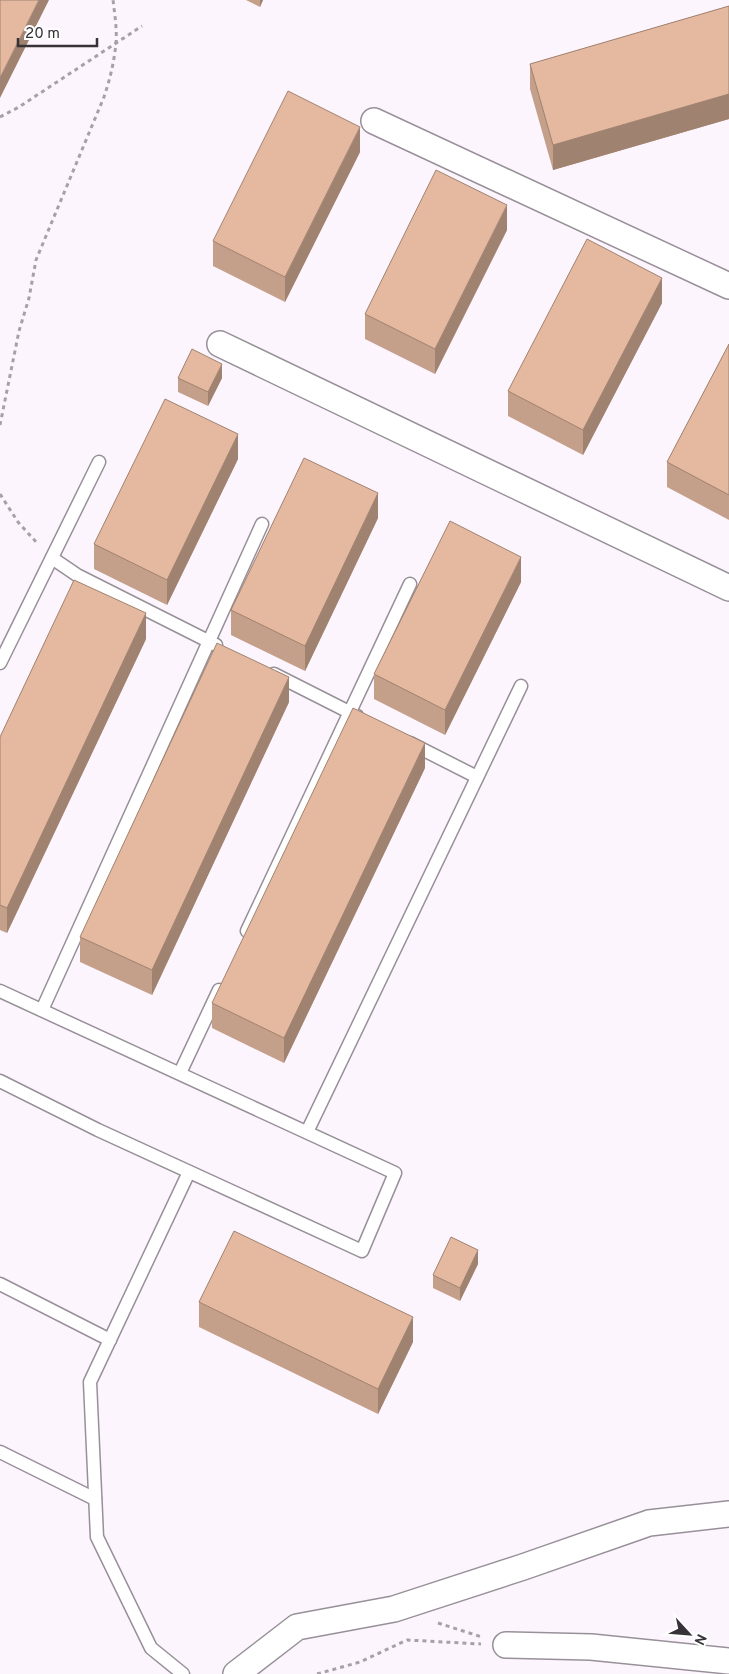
<svg xmlns="http://www.w3.org/2000/svg" width="729" height="1674" viewBox="0 0 729 1674" font-family="Overpass,sans-serif">
<rect width="100%" height="100%" fill="#fdf5fe"/>
<g fill="none" stroke-linecap="round" stroke-linejoin="round">
<g stroke="#989099" stroke-width="15">
<g id="lane">
<polyline points="52,558 77,575 216,645"/>
<polyline points="0,663 99,462"/>
<polyline points="274,674 357,716"/>
<polyline points="410,743 477,777"/>
<polyline points="247,931 410,584"/>
<polyline points="0,991 395,1173 362,1251 98,1130 0,1081"/>
<polyline points="42,1010 262,524"/>
<polyline points="180,1073 219,990"/>
<polyline points="307,1132 521,686"/>
<polyline points="0,1284 110,1340"/>
<polyline points="0,1452 95,1499"/>
<polyline points="183,1674 151,1648 97,1537 90,1382 189,1172"/>
</g>
</g>
<g stroke="#989099" stroke-width="28">
<g id="street">
<polyline points="374,121 729,286"/>
<polyline points="220,344 729,588"/>
<polyline points="506,1645 591,1647 729,1661"/>
<polyline points="236,1674 297,1627 394,1609 523,1567 649,1523 729,1514"/>
</g>
</g>
<g stroke="#a6a0a7" stroke-width="3" stroke-dasharray="4 4" stroke-linecap="butt">
<polyline points="0,117 19,107 142,26"/>
<path d="M0 425 19 331 29 298 36 260 104 97C109 82 113 67 115 51 118 34 115 17 113 0"/>
<polyline points="0,494 18,522 37,543"/>
<polyline points="438,1623 482,1637"/>
<polyline points="317,1674 360,1662 407,1640 481,1644"/>
</g>
<use href="#lane" stroke="#fff" stroke-width="12"/>
<use href="#street" stroke="#fff" stroke-width="25"/>
</g>
<g fill="#c49f8a">
<polygon points="246,0 263,0 260,7"/>
<polygon points="729,6 729,119 553,170 530,89 530,64"/>
<polygon points="360,152 285,302 213,266 213,241"/>
<polygon points="507,230 435,374 365,339 365,314"/>
<polygon points="662,303 583,455 508,416 508,391"/>
<polygon points="729,344 729,520 667,487 667,462"/>
<polygon points="178,378 222,378 208,406 178,392"/>
<polygon points="238,459 167,605 94,569 94,544"/>
<polygon points="378,518 305,671 231,635 231,610"/>
<polygon points="521,582 445,735 374,699 374,674"/>
<polygon points="146,639 7,933 0,930 0,737"/>
<polygon points="289,702 152,995 80,962 80,937"/>
<polygon points="425,768 284,1063 212,1028 212,1003"/>
<polygon points="478,1264 460,1301 433,1288 433,1275"/>
<polygon points="199,1302 413,1342 378,1414 199,1327"/>
</g>
<g fill="#a08270">
<polygon points="39,0 49,0 0,98 0,78"/>
<polygon points="260,0 263,0 260,7"/>
<polygon points="729,94 729,119 553,170 553,145"/>
<polygon points="360,127 360,152 285,302 285,277"/>
<polygon points="507,205 507,230 435,374 435,349"/>
<polygon points="662,278 662,303 583,455 583,430"/>
<polygon points="222,364 222,378 208,406 208,392"/>
<polygon points="238,434 238,459 167,605 167,580"/>
<polygon points="378,493 378,518 305,671 305,646"/>
<polygon points="521,557 521,582 445,735 445,710"/>
<polygon points="146,613 146,639 7,933 7,908"/>
<polygon points="289,677 289,702 152,995 152,970"/>
<polygon points="425,743 425,768 284,1063 284,1038"/>
<polygon points="478,1250 478,1264 460,1301 460,1288"/>
<polygon points="413,1317 413,1342 378,1414 378,1389"/>
</g>
<g fill="#e4b9a0" stroke="#a08270">
<polygon points="0,0 39,0 0,78"/>
<polygon points="729,6 729,94 553,145 530,64"/>
<polygon points="288,91 360,127 285,277 213,241"/>
<polygon points="436,170 507,205 435,349 365,314"/>
<polygon points="587,239 662,278 583,430 508,391"/>
<polygon points="729,344 729,495 667,462"/>
<polygon points="192,349 222,364 208,392 178,378"/>
<polygon points="165,399 238,434 167,580 94,544"/>
<polygon points="304,458 378,493 305,646 231,610"/>
<polygon points="450,521 521,557 445,710 374,674"/>
<polygon points="74,580 146,613 7,908 0,905 0,737"/>
<polygon points="217,643 289,677 152,970 80,937"/>
<polygon points="353,708 425,743 284,1038 212,1003"/>
<polygon points="234,1231 413,1317 378,1389 199,1302"/>
<polygon points="451,1237 478,1250 460,1288 433,1275"/>
</g>
<g transform="translate(689 1634) rotate(116)" stroke="#ffffff" stroke-width="4" paint-order="stroke">
<path d="M0-4L9 19L0 12L-9 19Z" fill="#363236"/>
<text y="-8" font-size="14" font-weight="bold" text-anchor="middle" fill="#363236">N</text>
</g>
<path d="M18 38v8h79v-8" fill="none" stroke="#363236" stroke-width="2.5"/>
<text x="25" y="38" font-size="15" fill="#363236" stroke="#ffffff" stroke-width="4" paint-order="stroke">20 m</text>
</svg>
